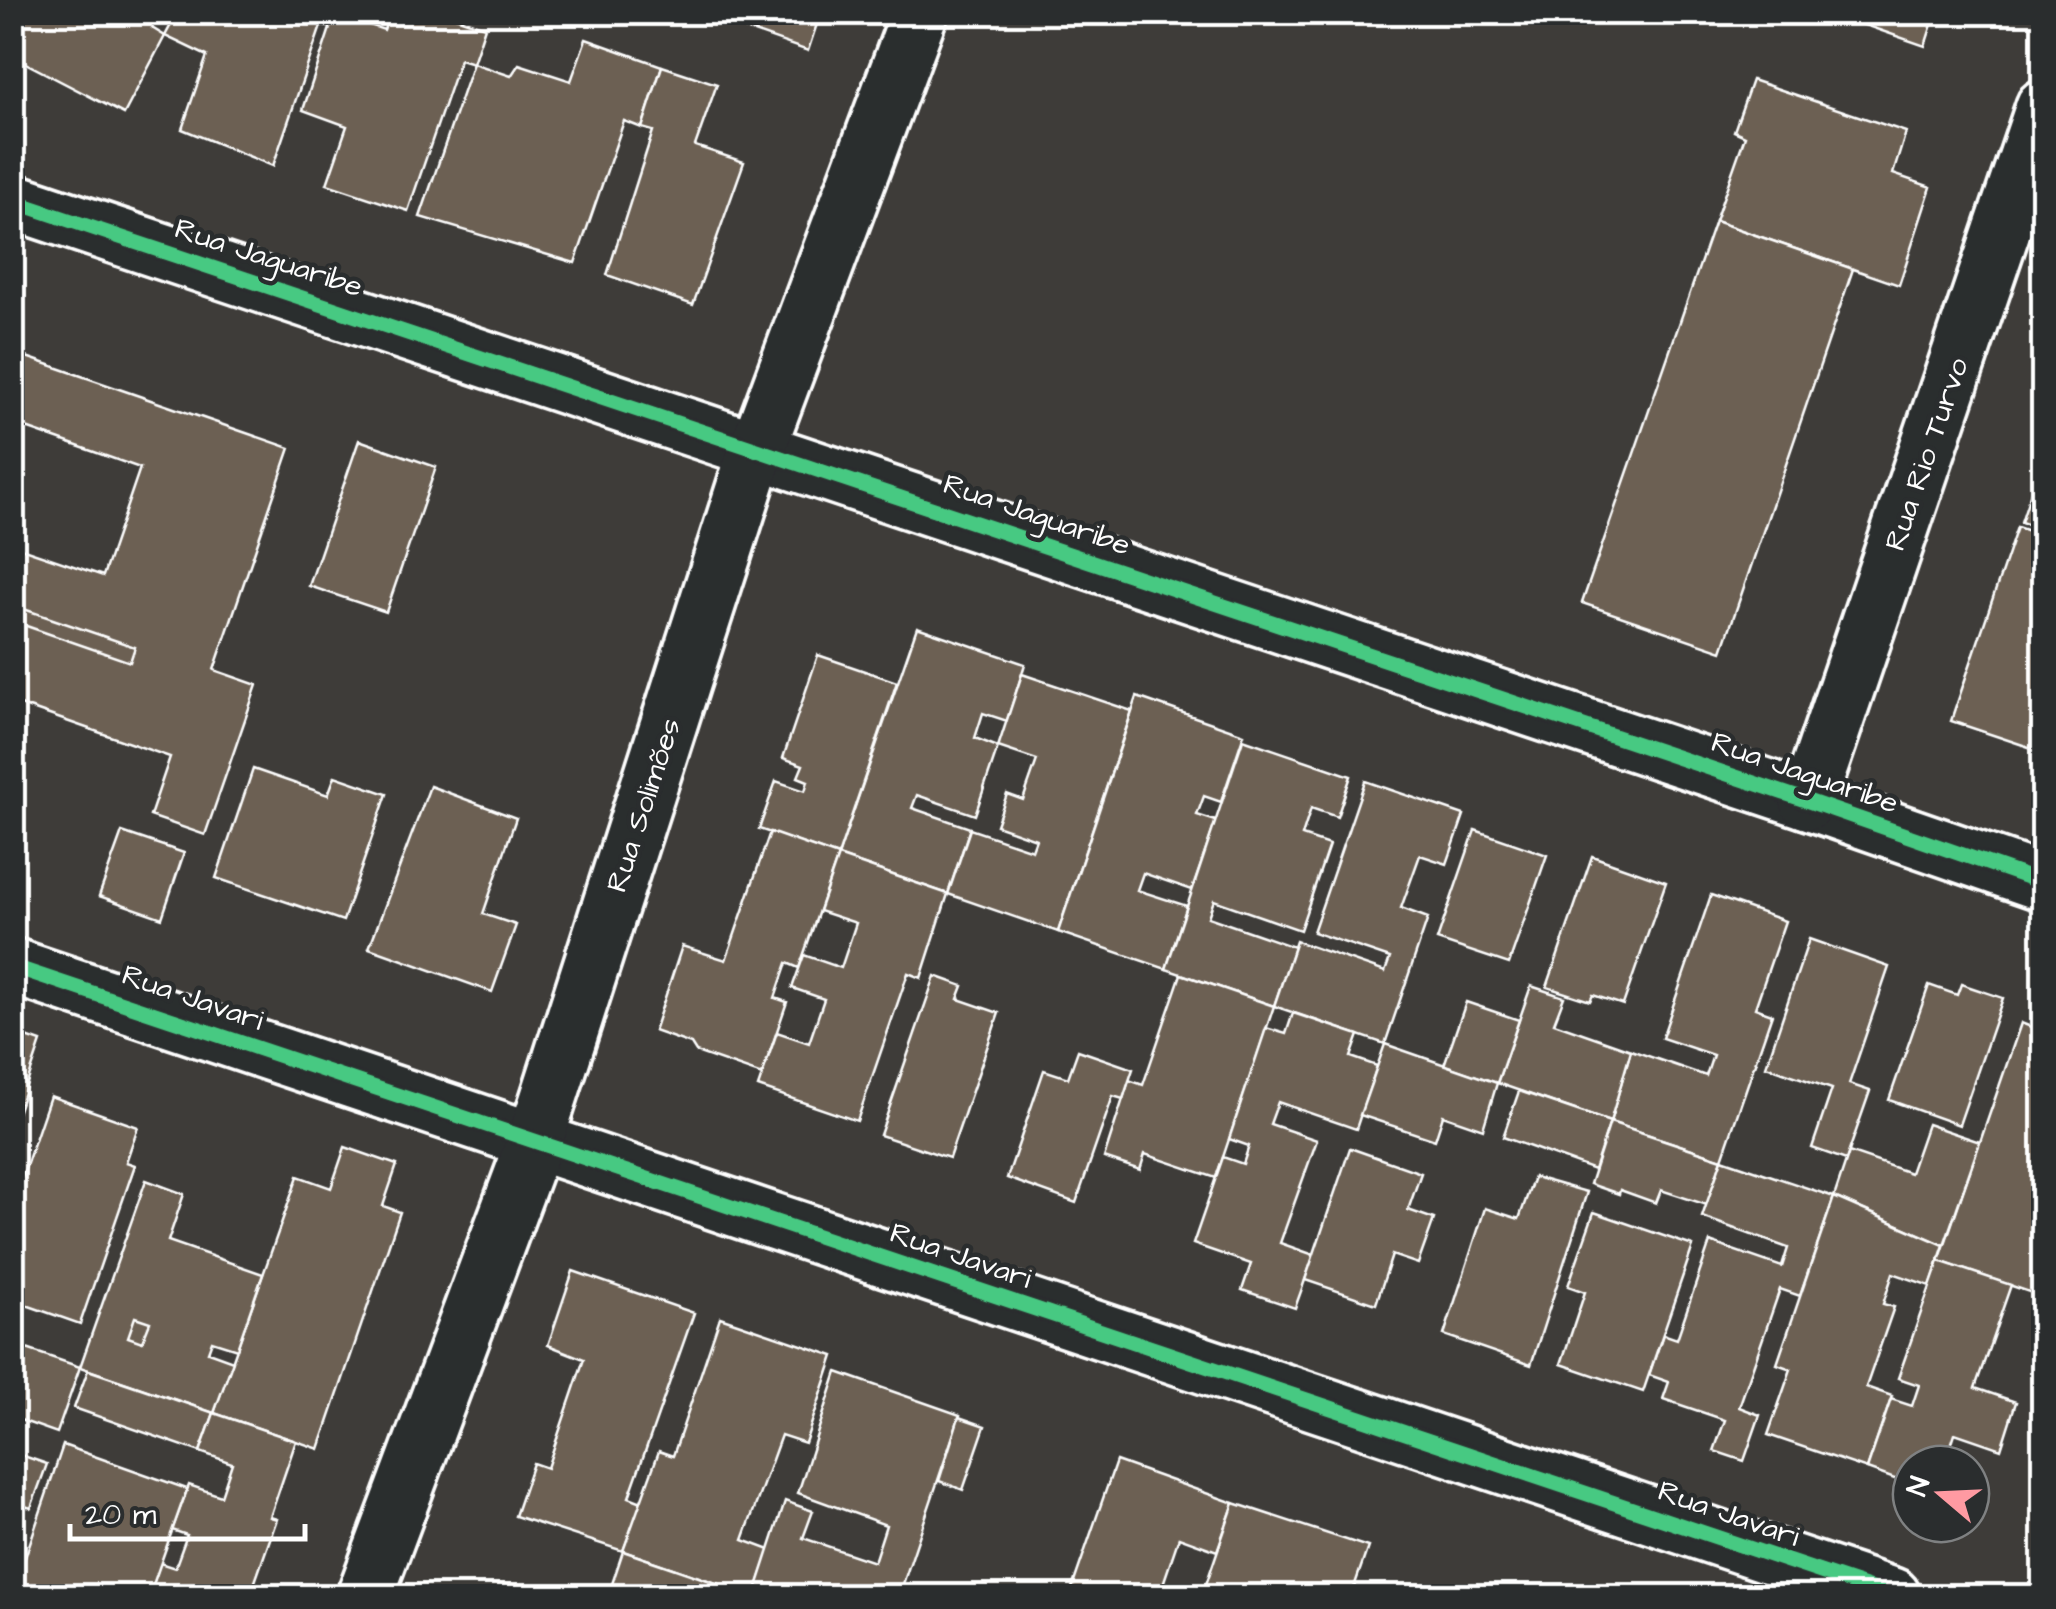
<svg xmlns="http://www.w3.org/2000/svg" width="2056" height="1609" viewBox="0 0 2056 1609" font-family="'Architects Daughter',sans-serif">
<rect width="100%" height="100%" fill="#3e3c39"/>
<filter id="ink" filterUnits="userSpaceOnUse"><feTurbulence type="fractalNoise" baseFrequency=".01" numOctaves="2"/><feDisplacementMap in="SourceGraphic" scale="20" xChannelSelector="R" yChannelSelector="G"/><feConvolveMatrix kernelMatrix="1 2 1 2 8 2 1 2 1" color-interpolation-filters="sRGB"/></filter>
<g filter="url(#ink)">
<g fill="#6c6053" stroke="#fff" stroke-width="2.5">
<polygon points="12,12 160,12 152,28 165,36 124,114 12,56"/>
<polygon points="178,12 335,12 330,27 321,26 273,166 182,129 207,56 165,36"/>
<polygon points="390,12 441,12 485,27 473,63 460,59 408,211 327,184 347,126 303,110 335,13 384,30"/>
<polygon points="697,12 821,12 808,51"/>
<polygon points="1827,12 1936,12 1925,46"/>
<polygon points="586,39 662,66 642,128 624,121 575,263 420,217 473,63 511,76 519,64 571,81"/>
<polygon points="662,66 717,84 695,146 744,162 693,305 607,275 653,131 642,128"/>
<polygon points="1752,80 1906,132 1893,174 1931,187 1899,285 1715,221 1745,136 1734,131"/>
<polygon points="1715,221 1853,269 1722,651 1582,603"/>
<polygon points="12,352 290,448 214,670 257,685 205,835 150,816 170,757 12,702 12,545 103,576 140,468 12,423"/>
<polygon points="359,440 436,467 386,612 309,586"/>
<polygon points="2040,465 2044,466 2044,530 2021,522"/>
<polygon points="2017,527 2044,536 2044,752 1951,721"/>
<polygon points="12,605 135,647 130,662 12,621"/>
<polygon points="917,627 1025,664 1007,721 983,713 975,738 998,747 975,815 917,795 912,808 970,828 948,894 838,856"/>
<polygon points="818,655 897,682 838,856 759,829 776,781 805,791 808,781 798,777 803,765 783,758"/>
<polygon points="1022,674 1132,711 1058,932 948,894 970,829 1032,850 1036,839 996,825 1007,794 1023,800 1037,760 998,747"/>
<polygon points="1137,697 1244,734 1221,802 1204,796 1197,815 1216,821 1192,890 1143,873 1137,890 1187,906 1166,969 1058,932"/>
<polygon points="1243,739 1351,776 1337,817 1311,808 1302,836 1329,845 1300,930 1214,900 1208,917 1294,947 1274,1006 1166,969"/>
<polygon points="253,769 328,795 335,776 387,794 343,921 216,878"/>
<polygon points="1365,781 1464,815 1447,864 1420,855 1401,908 1428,918 1385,1044 1274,1006 1296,941 1385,972 1390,958 1313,932"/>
<polygon points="430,786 516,818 483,914 516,925 492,992 369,948"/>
<polygon points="1475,830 1547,855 1509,964 1437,940"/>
<polygon points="122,832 184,853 162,918 99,896"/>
<polygon points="770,832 838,856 799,968 787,963 775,998 787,1002 762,1075 696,1052 691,1044 654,1031 682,946 726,960"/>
<polygon points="838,856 948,894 921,978 908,973 857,1121 758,1087 777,1032 809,1043 824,999 792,988 804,955 841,968 856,923 819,911"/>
<polygon points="1592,856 1666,882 1623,1005 1593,995 1590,1001 1547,987"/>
<polygon points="1711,895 1785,921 1755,1008 1772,1014 1722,1159 1610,1122 1631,1050 1706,1076 1713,1055 1662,1038"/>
<polygon points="1809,939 1889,967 1849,1084 1870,1091 1846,1160 1812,1148 1832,1089 1766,1066"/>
<polygon points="1181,974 1274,1006 1216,1178 1145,1154 1140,1170 1104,1158 1129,1080 1143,1085"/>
<polygon points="935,976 963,986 958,999 999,1013 949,1158 880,1135"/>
<polygon points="1961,984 2003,998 1959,1125 1889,1100 1929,985 1957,995"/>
<polygon points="1531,986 1564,997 1554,1023 1631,1050 1610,1122 1497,1083"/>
<polygon points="1466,1002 1519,1020 1497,1083 1444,1065"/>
<polygon points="1293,1013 1359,1035 1351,1057 1377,1066 1356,1129 1278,1102 1270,1124 1317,1140 1280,1243 1314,1255 1295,1308 1242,1290 1251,1264 1193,1244 1223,1157 1243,1164 1249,1146 1229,1139 1266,1028 1286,1034"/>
<polygon points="2021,1023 2044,1032 2044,1297 1939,1261"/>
<polygon points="12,1032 41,1042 12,1128"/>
<polygon points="1385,1044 1497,1083 1483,1129 1443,1115 1435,1140 1360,1115"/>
<polygon points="1078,1050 1133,1069 1123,1099 1113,1096 1076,1203 1007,1178 1044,1070 1068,1078"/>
<polygon points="1519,1091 1610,1122 1594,1170 1503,1137"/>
<polygon points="50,1096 138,1127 126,1162 135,1165 80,1324 12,1300 12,1207"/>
<polygon points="1610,1122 1722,1159 1707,1205 1661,1190 1656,1203 1620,1190 1619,1194 1590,1184"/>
<polygon points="1927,1124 1980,1142 1944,1245 1834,1197 1849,1152 1910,1173"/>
<polygon points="345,1147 397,1165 383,1206 400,1212 319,1449 214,1413 298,1176 331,1188"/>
<polygon points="1350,1148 1421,1173 1408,1210 1434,1219 1418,1264 1392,1255 1376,1304 1305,1280"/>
<polygon points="1722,1159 1834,1197 1800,1296 1780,1289 1739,1407 1760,1415 1744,1461 1714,1451 1725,1420 1663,1399 1669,1382 1649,1375 1663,1334 1677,1339 1710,1242 1782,1267 1788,1248 1702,1217"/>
<polygon points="1534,1177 1587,1192 1531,1365 1444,1335 1485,1208 1519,1219"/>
<polygon points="146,1180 184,1194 168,1241 263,1274 237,1349 212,1341 208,1352 233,1361 214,1413 80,1367"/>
<polygon points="1834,1197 1944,1245 1930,1286 1893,1273 1883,1304 1894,1307 1866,1387 1892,1396 1867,1469 1768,1435 1791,1369 1777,1364"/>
<polygon points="1594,1212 1693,1246 1643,1392 1561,1364 1585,1292 1568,1286"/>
<polygon points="1939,1261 2011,1285 1975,1388 2016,1402 2001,1449 1955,1433 1945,1464 1911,1464 1911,1485 1867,1469 1891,1399 1912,1406 1919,1385 1898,1378"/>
<polygon points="573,1271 694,1313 629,1497 642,1502 623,1551 515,1516 533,1463 547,1468 584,1359 548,1345"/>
<polygon points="135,1317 150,1322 142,1342 128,1337"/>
<polygon points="720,1317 834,1356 805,1443 781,1435 743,1540 770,1550 754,1596 623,1551 659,1451 673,1456"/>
<polygon points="12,1344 80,1367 57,1433 12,1417"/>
<polygon points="88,1370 214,1413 200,1452 74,1408"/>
<polygon points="837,1372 960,1415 899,1596 754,1596 785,1501 813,1511 803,1538 874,1562 886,1525 798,1493"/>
<polygon points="214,1413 296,1441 270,1517 277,1519 250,1596 149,1596 160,1563 175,1568 187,1535 172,1530 189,1485 221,1496 232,1463 200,1452"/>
<polygon points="959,1417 985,1426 963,1490 939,1481"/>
<polygon points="63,1445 187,1489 149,1596 12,1596"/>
<polygon points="12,1452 47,1464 31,1508 12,1502"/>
<polygon points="1116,1461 1234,1503 1217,1551 1179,1537 1159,1596 1095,1596 1072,1588"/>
<polygon points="1234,1503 1368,1547 1351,1596 1202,1596"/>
<polygon points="623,1551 754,1596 608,1596"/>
</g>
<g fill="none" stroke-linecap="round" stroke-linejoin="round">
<g stroke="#fff" stroke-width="62">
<g id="minor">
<polyline points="12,201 1808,801 2044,883"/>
<polyline points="1808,801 2044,107"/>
<polyline points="12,966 1892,1596"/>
<polyline points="365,1596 535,1141 757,449 920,12"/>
</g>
</g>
<use href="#minor" stroke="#2a2d2e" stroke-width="55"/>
<g stroke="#2a2d2e" stroke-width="21">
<g id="cycleway">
<polyline points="12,201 1808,801 2044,883"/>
<polyline points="12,966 1892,1596"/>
</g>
</g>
<use href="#cycleway" stroke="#46c982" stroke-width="15"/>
</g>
</g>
<g text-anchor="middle" stroke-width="9" stroke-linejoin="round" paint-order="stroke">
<g font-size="30" fill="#fff" stroke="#2a2d2e">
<text transform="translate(269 257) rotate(18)" y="10">Rua Jaguaribe</text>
<text transform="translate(1926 454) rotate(-71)" y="10">Rua Rio Turvo</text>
<text transform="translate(1037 514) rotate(19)" y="10">Rua Jaguaribe</text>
<text transform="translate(1805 772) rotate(19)" y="10">Rua Jaguaribe</text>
<text transform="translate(643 805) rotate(-72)" y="10">Rua Solimões</text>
<text transform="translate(193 997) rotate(19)" y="10">Rua Javari</text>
<text transform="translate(961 1255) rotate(19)" y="10">Rua Javari</text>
<text transform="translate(1729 1513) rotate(19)" y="10">Rua Javari</text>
</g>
</g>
<rect width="2056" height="1609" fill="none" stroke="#2a2d2e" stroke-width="50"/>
<rect x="25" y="25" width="2006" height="1559" fill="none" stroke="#fff" stroke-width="4" filter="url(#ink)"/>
<g transform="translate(1941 1494) rotate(289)"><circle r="48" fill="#2a2d2e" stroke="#7f8182" stroke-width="2.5"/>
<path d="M0-8L18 38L0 25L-18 38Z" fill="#ff9aa2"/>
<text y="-15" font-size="28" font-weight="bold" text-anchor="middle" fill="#ffffff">N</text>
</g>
<path d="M70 1524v15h235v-15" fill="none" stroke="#ffffff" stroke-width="5"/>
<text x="85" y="1524" font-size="30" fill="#ffffff" stroke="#2a2d2e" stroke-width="8" paint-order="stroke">20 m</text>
</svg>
